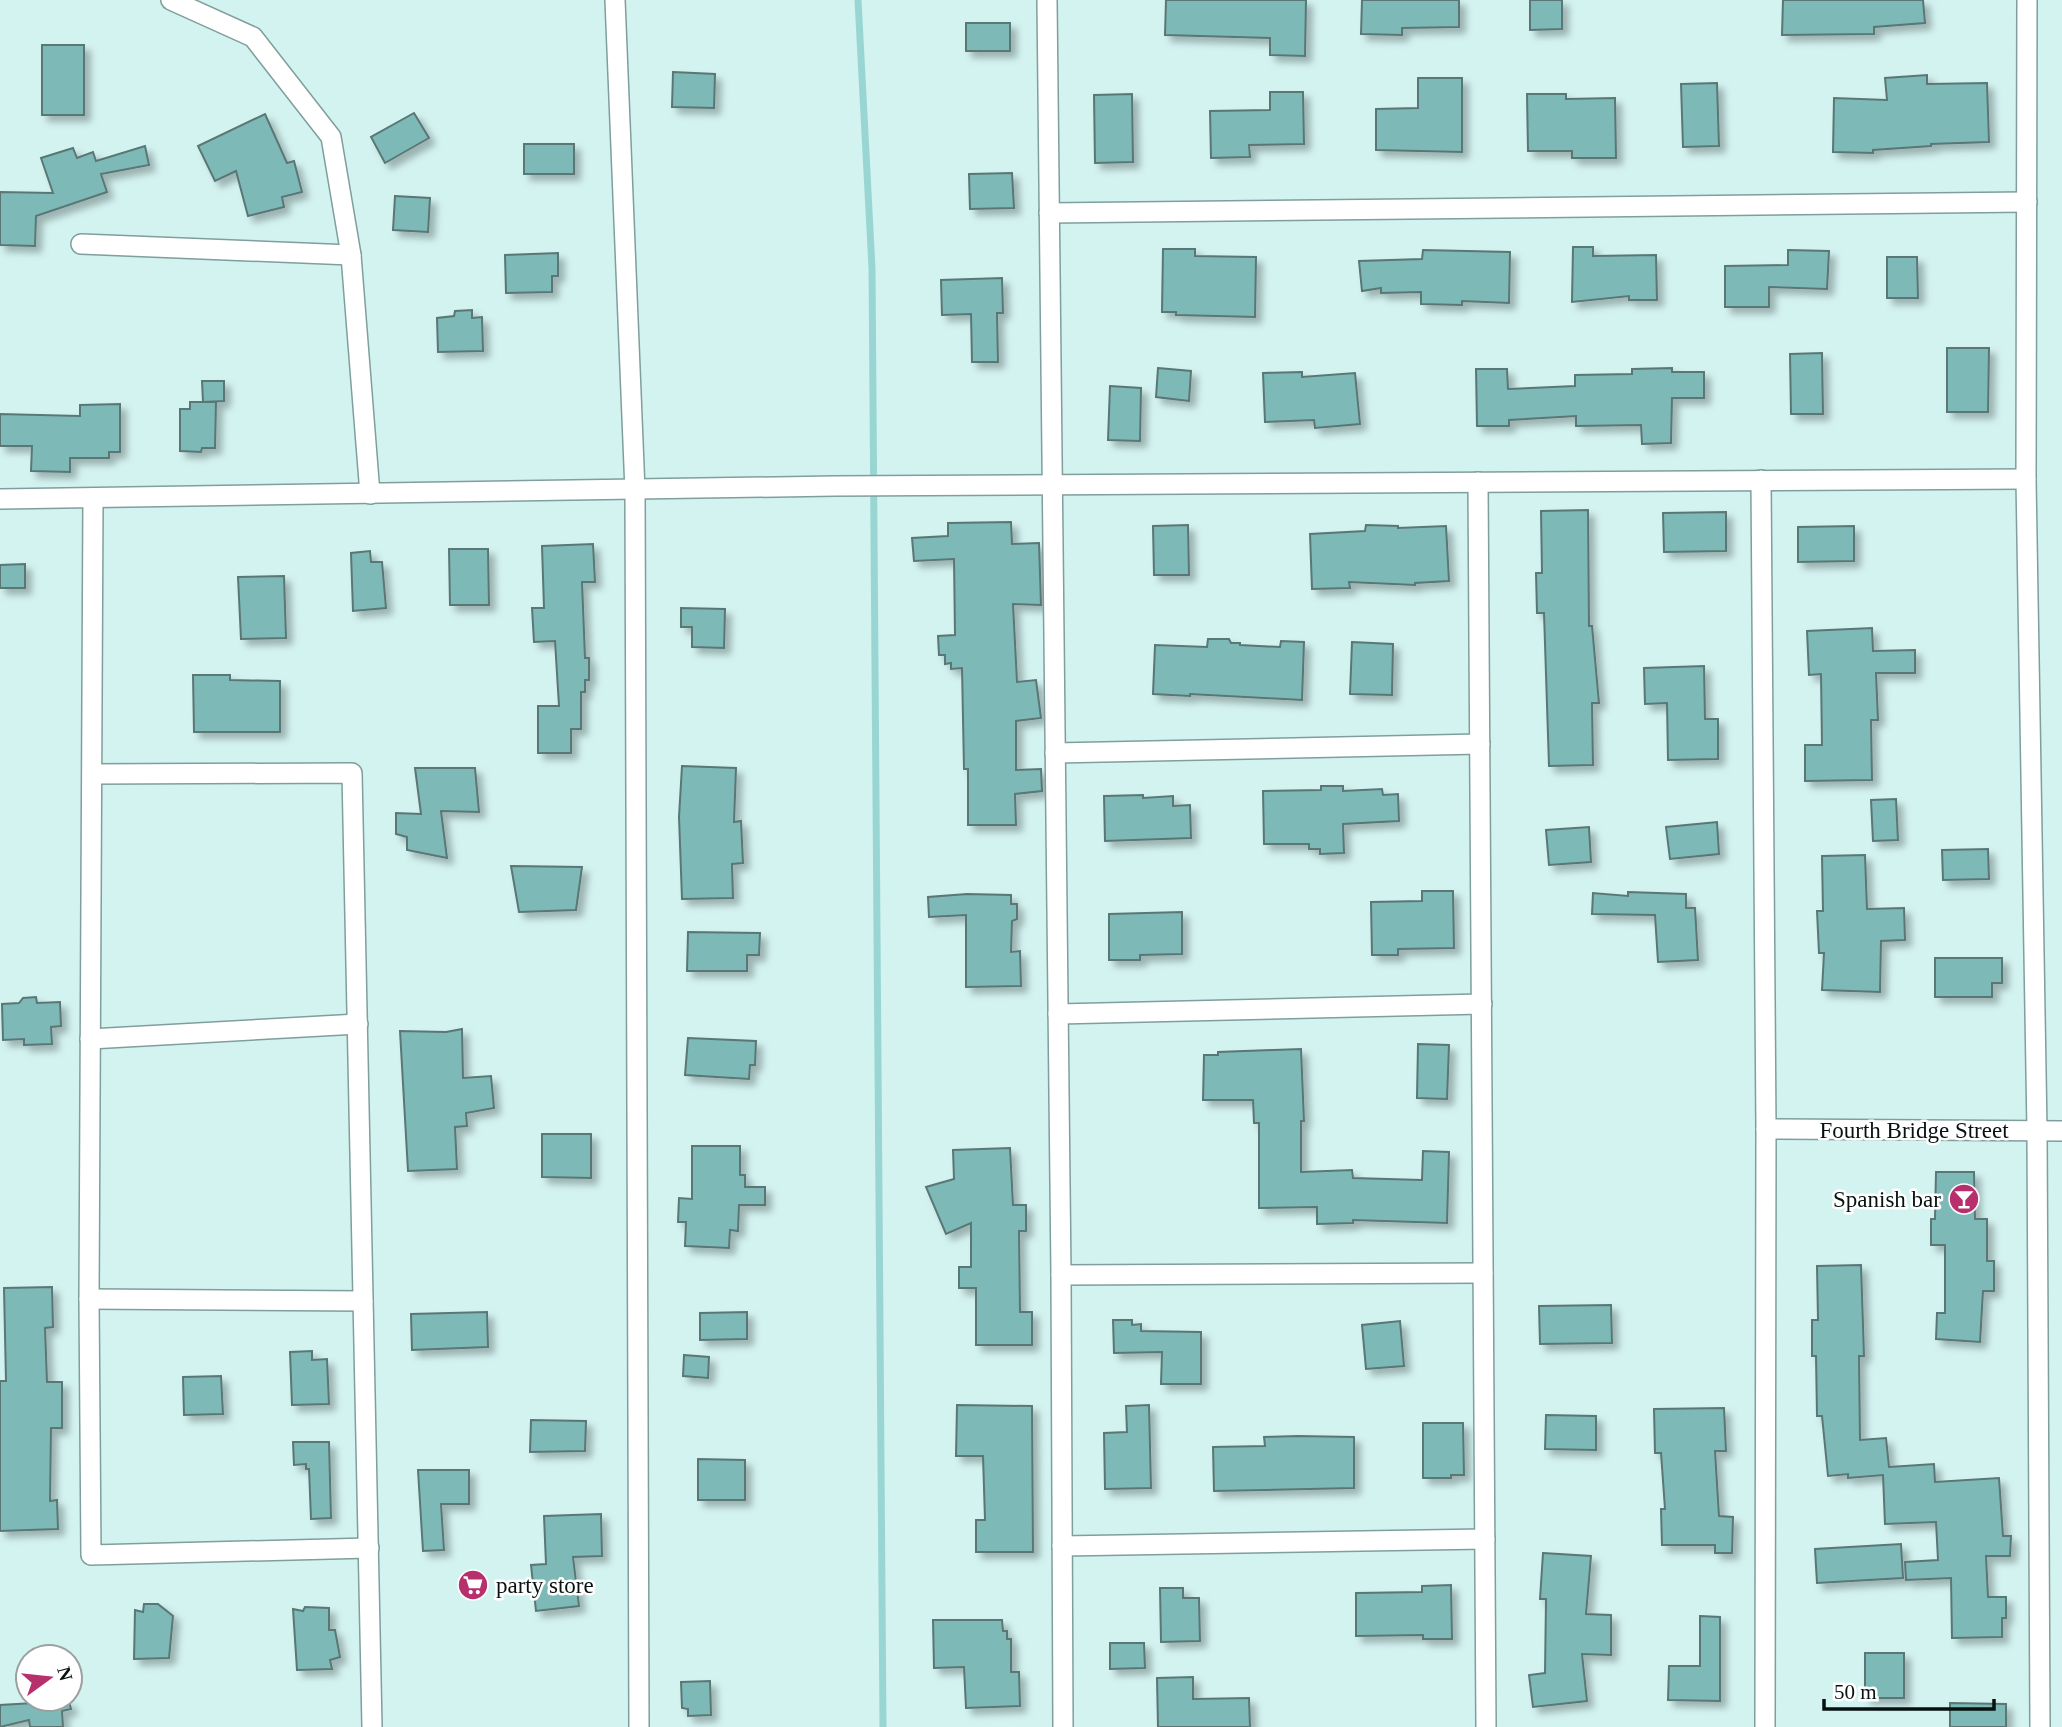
<svg xmlns="http://www.w3.org/2000/svg" width="2062" height="1727" viewBox="0 0 2062 1727" font-family="Georgia,serif">
<defs>
<filter id="shadow"><feDropShadow dx="6" dy="6" stdDeviation="3.5" flood-color="#0004"/></filter>
</defs>
<rect width="100%" height="100%" fill="#d3f3f1"/>
<g fill="none" stroke-linecap="round" stroke-linejoin="round">
<polyline stroke="#99d6d3" stroke-width="7" points="858,0 872,268 883,1727"/>
</g>
<g fill="#7db9b6" stroke="#5a7776" stroke-width="2" filter="url(#shadow)">
<polygon points="1166,0 1306,0 1305,56 1270,55 1270,38 1165,35"/>
<polygon points="1362,0 1459,0 1459,27 1402,28 1402,35 1361,34"/>
<polygon points="1530,0 1562,0 1562,29 1530,30"/>
<polygon points="1783,0 1923,0 1925,23 1874,27 1874,34 1782,35"/>
<rect x="966" y="23" width="44" height="28"/>
<rect x="42" y="45" width="42" height="70"/>
<polygon points="673,72 715,74 714,108 672,107"/>
<polygon points="1927,75 1927,84 1987,83 1989,142 1931,144 1931,146 1873,150 1873,153 1833,152 1834,98 1887,100 1885,78"/>
<polygon points="1418,78 1462,78 1462,152 1376,150 1376,109 1418,108"/>
<polygon points="1717,83 1719,146 1683,147 1681,84"/>
<polygon points="1270,92 1303,92 1304,144 1249,145 1250,157 1211,158 1210,111 1270,110"/>
<polygon points="1132,94 1133,162 1095,163 1094,95"/>
<polygon points="1527,94 1566,94 1566,99 1615,98 1616,158 1572,158 1572,151 1528,151"/>
<polygon points="414,113 429,138 385,163 371,137"/>
<polygon points="265,114 287,163 294,161 302,192 282,197 284,207 248,216 236,171 215,181 198,146"/>
<rect x="524" y="144" width="50" height="30"/>
<polygon points="145,146 149,165 101,174 107,192 36,216 35,246 0,245 0,192 53,193 41,158 73,148 77,158 93,152 96,161"/>
<polygon points="1012,173 1014,208 970,209 969,174"/>
<polygon points="395,196 430,198 428,232 393,230"/>
<polygon points="1573,247 1593,247 1593,256 1656,255 1657,300 1629,300 1629,296 1572,302"/>
<polygon points="1163,249 1195,249 1195,256 1256,257 1255,317 1176,315 1176,312 1162,312"/>
<polygon points="1423,250 1510,252 1509,303 1462,301 1462,305 1421,304 1421,292 1381,293 1381,288 1362,291 1359,261 1422,259"/>
<polygon points="1788,250 1829,251 1827,289 1769,287 1769,307 1725,307 1725,266 1788,265"/>
<polygon points="558,253 558,276 552,276 552,292 506,293 505,255"/>
<polygon points="1887,257 1917,257 1918,298 1887,298"/>
<polygon points="1002,278 1003,313 997,313 998,362 972,362 971,314 942,315 941,280"/>
<polygon points="472,310 472,318 482,317 483,351 438,352 437,318 454,316 455,311"/>
<polygon points="1947,348 1989,348 1988,412 1947,412"/>
<polygon points="1822,353 1823,414 1791,414 1790,354"/>
<polygon points="1158,368 1191,371 1189,401 1156,397"/>
<polygon points="1672,368 1672,372 1704,372 1704,398 1672,398 1671,443 1642,444 1641,425 1576,426 1576,416 1509,420 1509,426 1477,426 1476,369 1507,369 1508,389 1575,386 1575,375 1632,374 1632,369"/>
<polygon points="1302,372 1302,377 1355,373 1360,424 1315,428 1314,420 1265,422 1263,373"/>
<polygon points="202,381 224,381 224,401 203,402"/>
<polygon points="1110,386 1141,388 1140,441 1108,440"/>
<polygon points="190,402 216,402 215,448 202,448 201,452 180,451 180,409 190,409"/>
<polygon points="120,404 120,452 109,452 109,458 70,458 70,472 31,471 32,446 0,446 0,414 80,416 80,405"/>
<polygon points="1588,510 1589,626 1592,626 1599,703 1592,703 1593,765 1549,766 1544,613 1537,613 1536,573 1542,573 1541,511"/>
<polygon points="1726,512 1726,551 1664,552 1663,513"/>
<polygon points="1011,522 1012,544 1039,543 1041,605 1013,604 1017,682 1036,680 1041,718 1016,721 1016,770 1041,769 1042,791 1015,794 1016,825 968,825 968,769 964,769 962,668 951,669 951,663 945,664 945,655 939,655 938,636 955,635 954,559 914,561 912,538 948,536 948,523"/>
<polygon points="1188,525 1189,575 1154,575 1153,526"/>
<polygon points="1366,525 1398,526 1398,528 1446,526 1449,581 1415,583 1415,585 1349,582 1350,588 1312,589 1310,534 1365,531"/>
<polygon points="1854,526 1854,561 1798,562 1798,527"/>
<polygon points="593,544 595,582 582,582 585,658 589,658 589,680 585,680 585,692 581,692 581,729 571,729 571,753 538,753 538,706 559,706 555,641 534,642 532,608 544,608 542,546"/>
<polygon points="449,549 488,549 489,605 450,605"/>
<polygon points="370,551 371,562 382,562 386,608 353,611 351,553"/>
<polygon points="25,564 25,588 0,588 0,565"/>
<polygon points="284,576 286,638 241,639 238,577"/>
<polygon points="681,608 725,609 724,648 692,647 692,627 681,627"/>
<polygon points="1872,628 1873,651 1915,650 1915,673 1876,673 1878,720 1871,720 1872,780 1805,781 1805,745 1822,745 1821,674 1809,675 1807,631"/>
<polygon points="1208,639 1229,639 1231,643 1240,643 1240,645 1280,647 1281,641 1304,642 1302,700 1190,694 1190,696 1153,694 1155,645 1207,647"/>
<polygon points="1352,642 1393,644 1392,695 1350,694"/>
<polygon points="1704,666 1705,719 1718,719 1718,759 1668,760 1667,703 1645,704 1644,668"/>
<polygon points="193,675 230,675 230,680 280,681 280,732 194,732"/>
<polygon points="682,766 736,768 734,822 741,821 743,863 732,864 733,898 682,899 679,817"/>
<polygon points="415,768 475,768 479,812 441,811 447,858 407,850 407,837 396,834 396,813 421,814"/>
<polygon points="1321,786 1343,786 1343,791 1382,789 1383,795 1398,794 1399,821 1343,824 1344,853 1320,854 1320,849 1309,849 1309,844 1264,844 1263,791 1321,790"/>
<polygon points="1143,795 1143,798 1173,796 1173,806 1190,805 1191,838 1105,841 1104,796"/>
<polygon points="1896,799 1898,840 1873,841 1871,800"/>
<polygon points="1717,822 1719,854 1670,859 1666,827"/>
<polygon points="1589,827 1591,862 1549,865 1546,830"/>
<polygon points="1988,849 1989,879 1943,880 1942,850"/>
<polygon points="1865,855 1867,909 1904,908 1905,940 1881,941 1880,992 1822,990 1824,953 1819,953 1817,911 1823,911 1822,856"/>
<polygon points="511,866 582,867 576,910 519,912"/>
<polygon points="1422,891 1453,891 1454,948 1398,949 1398,955 1372,955 1371,902 1422,901"/>
<polygon points="1628,892 1686,894 1686,908 1695,908 1698,960 1658,962 1655,915 1592,914 1593,893 1628,896"/>
<polygon points="967,894 1011,895 1011,904 1017,904 1017,919 1012,921 1011,952 1020,951 1021,986 966,987 966,915 929,917 928,897"/>
<polygon points="1182,912 1182,954 1140,955 1140,960 1109,960 1109,914"/>
<polygon points="688,932 760,933 759,955 747,955 747,971 687,971"/>
<polygon points="1935,958 2002,958 2002,983 1992,983 1992,997 1935,997"/>
<polygon points="36,997 37,1003 60,1002 61,1026 51,1027 52,1044 24,1045 24,1039 3,1040 2,1004 19,1003 23,998"/>
<polygon points="462,1029 463,1078 491,1076 494,1108 466,1113 467,1126 455,1127 457,1169 408,1171 400,1031 446,1032"/>
<polygon points="688,1038 756,1041 755,1065 750,1065 749,1079 685,1075"/>
<polygon points="1418,1044 1449,1045 1447,1099 1417,1098"/>
<polygon points="1301,1049 1304,1121 1301,1121 1301,1172 1352,1170 1353,1178 1422,1180 1423,1151 1449,1152 1447,1223 1353,1220 1353,1223 1317,1224 1317,1207 1259,1208 1259,1123 1254,1123 1253,1100 1203,1100 1204,1055 1218,1055 1218,1052"/>
<polygon points="542,1134 591,1134 591,1178 542,1177"/>
<polygon points="692,1146 740,1146 740,1175 745,1175 745,1187 765,1187 765,1205 739,1205 738,1231 730,1230 729,1248 685,1246 686,1222 678,1222 679,1198 692,1199"/>
<polygon points="1010,1148 1013,1205 1026,1205 1026,1231 1019,1231 1020,1312 1032,1312 1032,1345 976,1345 976,1288 959,1288 959,1267 971,1267 971,1223 946,1234 926,1187 954,1179 953,1150"/>
<polygon points="1936,1172 1974,1172 1975,1219 1987,1219 1987,1261 1994,1261 1994,1291 1983,1291 1980,1342 1936,1339 1937,1313 1945,1313 1945,1245 1931,1245 1931,1219 1935,1219"/>
<polygon points="1861,1265 1864,1356 1859,1356 1860,1440 1886,1438 1889,1467 1934,1464 1935,1482 1999,1478 2003,1536 2011,1536 2010,1556 1986,1556 1988,1597 2006,1597 2006,1618 2002,1618 2002,1637 1952,1638 1951,1578 1906,1580 1905,1562 1938,1560 1936,1522 1885,1524 1883,1475 1848,1478 1848,1474 1828,1476 1822,1416 1817,1416 1816,1356 1812,1356 1812,1320 1818,1320 1817,1266"/>
<polygon points="52,1287 53,1327 45,1328 47,1382 62,1382 62,1428 51,1428 50,1501 57,1500 58,1529 0,1531 0,1381 6,1381 4,1288"/>
<polygon points="1611,1305 1612,1343 1540,1344 1539,1306"/>
<polygon points="487,1312 488,1347 412,1350 411,1314"/>
<polygon points="747,1312 747,1339 700,1340 700,1313"/>
<polygon points="1113,1320 1132,1320 1132,1325 1141,1324 1141,1331 1201,1332 1201,1384 1161,1384 1162,1352 1114,1353"/>
<polygon points="1400,1321 1404,1366 1366,1369 1362,1325"/>
<polygon points="312,1351 312,1360 327,1359 329,1404 292,1405 290,1352"/>
<polygon points="684,1355 709,1357 708,1378 683,1376"/>
<polygon points="221,1376 223,1414 184,1415 183,1377"/>
<polygon points="957,1405 1032,1406 1033,1552 976,1552 976,1520 985,1520 983,1456 956,1456"/>
<polygon points="1149,1405 1151,1488 1105,1489 1104,1433 1127,1432 1126,1406"/>
<polygon points="1724,1408 1726,1451 1715,1451 1719,1516 1733,1517 1732,1553 1715,1553 1715,1545 1662,1545 1661,1509 1665,1509 1661,1453 1655,1453 1654,1409"/>
<polygon points="1546,1415 1596,1416 1596,1450 1545,1449"/>
<polygon points="531,1420 586,1421 585,1451 530,1452"/>
<polygon points="1423,1423 1463,1423 1464,1475 1451,1475 1451,1478 1423,1478"/>
<polygon points="1298,1436 1354,1437 1354,1488 1214,1491 1213,1447 1265,1446 1264,1437"/>
<polygon points="293,1442 329,1442 331,1518 311,1519 309,1469 306,1469 306,1464 294,1465"/>
<polygon points="698,1459 745,1460 745,1500 698,1500"/>
<polygon points="418,1470 469,1470 469,1504 441,1504 444,1550 423,1551"/>
<polygon points="601,1514 602,1556 573,1557 579,1606 536,1611 531,1565 546,1564 544,1516"/>
<polygon points="1901,1544 1903,1578 1817,1583 1815,1549"/>
<polygon points="1543,1553 1591,1556 1586,1614 1611,1615 1611,1655 1582,1654 1587,1701 1533,1707 1529,1675 1545,1673 1546,1599 1540,1599"/>
<polygon points="1451,1585 1452,1639 1423,1639 1423,1635 1356,1636 1356,1593 1422,1592 1422,1586"/>
<polygon points="1160,1588 1183,1588 1183,1598 1199,1598 1200,1641 1161,1642"/>
<polygon points="144,1604 158,1604 173,1616 169,1658 134,1659 135,1610 143,1612"/>
<polygon points="305,1607 329,1608 329,1630 335,1630 340,1657 330,1660 332,1669 297,1670 293,1609 303,1611"/>
<polygon points="1700,1616 1720,1617 1720,1701 1668,1700 1669,1666 1700,1666"/>
<polygon points="933,1620 1002,1620 1003,1631 1007,1631 1007,1639 1011,1639 1011,1672 1019,1672 1020,1706 966,1708 964,1667 934,1668"/>
<polygon points="1110,1643 1144,1643 1145,1668 1110,1669"/>
<rect x="1865" y="1653" width="39" height="45"/>
<polygon points="1193,1677 1193,1699 1249,1698 1250,1727 1158,1727 1157,1678"/>
<polygon points="710,1681 711,1715 688,1716 688,1709 682,1708 681,1682"/>
<polygon points="69,1701 71,1709 62,1711 63,1727 30,1727 29,1720 0,1727 0,1705"/>
<polygon points="1950,1703 2006,1704 2006,1727 1950,1727"/>
</g>
<g fill="none" stroke-linecap="round" stroke-linejoin="round">
<g stroke="#7f9e9c" stroke-width="22">
<g id="street">
<polyline points="171,0 253,37 331,137 351,255 370,494"/>
<polyline points="615,0 635,491 639,1727"/>
<polyline points="1047,0 1061,1275 1063,1727"/>
<polyline points="2027,0 2026,479 2037,1131 2040,1727"/>
<polyline points="1049,213 2027,202"/>
<polyline points="81,244 351,255"/>
<polyline points="1761,480 1766,1129 1765,1727"/>
<polyline points="1478,482 1486,1727"/>
<polyline points="93,498 89,1299 91,1555 369,1548"/>
<polyline points="0,499 835,486 2026,479"/>
<polyline points="1055,753 1480,744"/>
<polyline points="92,774 352,773 372,1727"/>
<polyline points="1058,1014 1482,1004"/>
<polyline points="90,1039 358,1024"/>
<polyline points="1766,1129 2062,1131"/>
<polyline points="1061,1275 1483,1273"/>
<polyline points="89,1299 363,1301"/>
<polyline points="1062,1546 1485,1539"/>
</g>
</g>
<use href="#street" stroke="#fff" stroke-width="19"/>
</g>
<defs>
<g id="bar-disc" transform="scale(1.575)"><circle r="9.5" fill="#b82f6e" stroke="#fff"/><path d="M-6-5H6L.8 .8V4.5H3.5V6h-7V4.5H-.8V.8Z" fill="#fff"/></g>
<g id="supermarket-disc" transform="scale(1.575)"><circle r="9.5" fill="#b82f6e" stroke="#fff"/><path d="M-6-5.5h2.5l.6 2H6L4.5 2H-2.5L-4.4-4H-6ZM-1.5 3.2a1.3 1.3 0 1 0 .1 0ZM3 3.2a1.3 1.3 0 1 0 .1 0Z" fill="#fff"/></g>
</defs>
<g fill-rule="evenodd">
<use href="#bar-disc" x="1964" y="1199"/>
<use href="#supermarket-disc" x="473" y="1585"/>
</g>
<g text-anchor="middle" stroke-width="5" stroke-linejoin="round" paint-order="stroke">
<g font-size="23" fill="#061211" stroke="#fff">
<text x="1914" y="1138">Fourth Bridge Street</text>
</g>
<g font-size="23" fill="#061211" stroke="#fff" text-anchor="end">
<text x="1941" y="1207">Spanish bar</text>
<text x="496" y="1593" text-anchor="start">party store</text>
</g>
</g>
<g transform="translate(49 1678) rotate(75)"><circle r="33" fill="#ffffff" stroke="#9ba0a0" stroke-width="2"/>
<path d="M0-5L12 26L0 18L-12 26Z" fill="#b82f6e"/>
<text y="-10" font-size="19" font-weight="bold" text-anchor="middle" fill="#061211">N</text>
</g>
<path d="M1824 1699v10h170v-10" fill="none" stroke="#061211" stroke-width="3.5"/>
<text x="1834" y="1699" font-size="21" fill="#061211" stroke="#ffffff" stroke-width="5" paint-order="stroke">50 m</text>
</svg>
